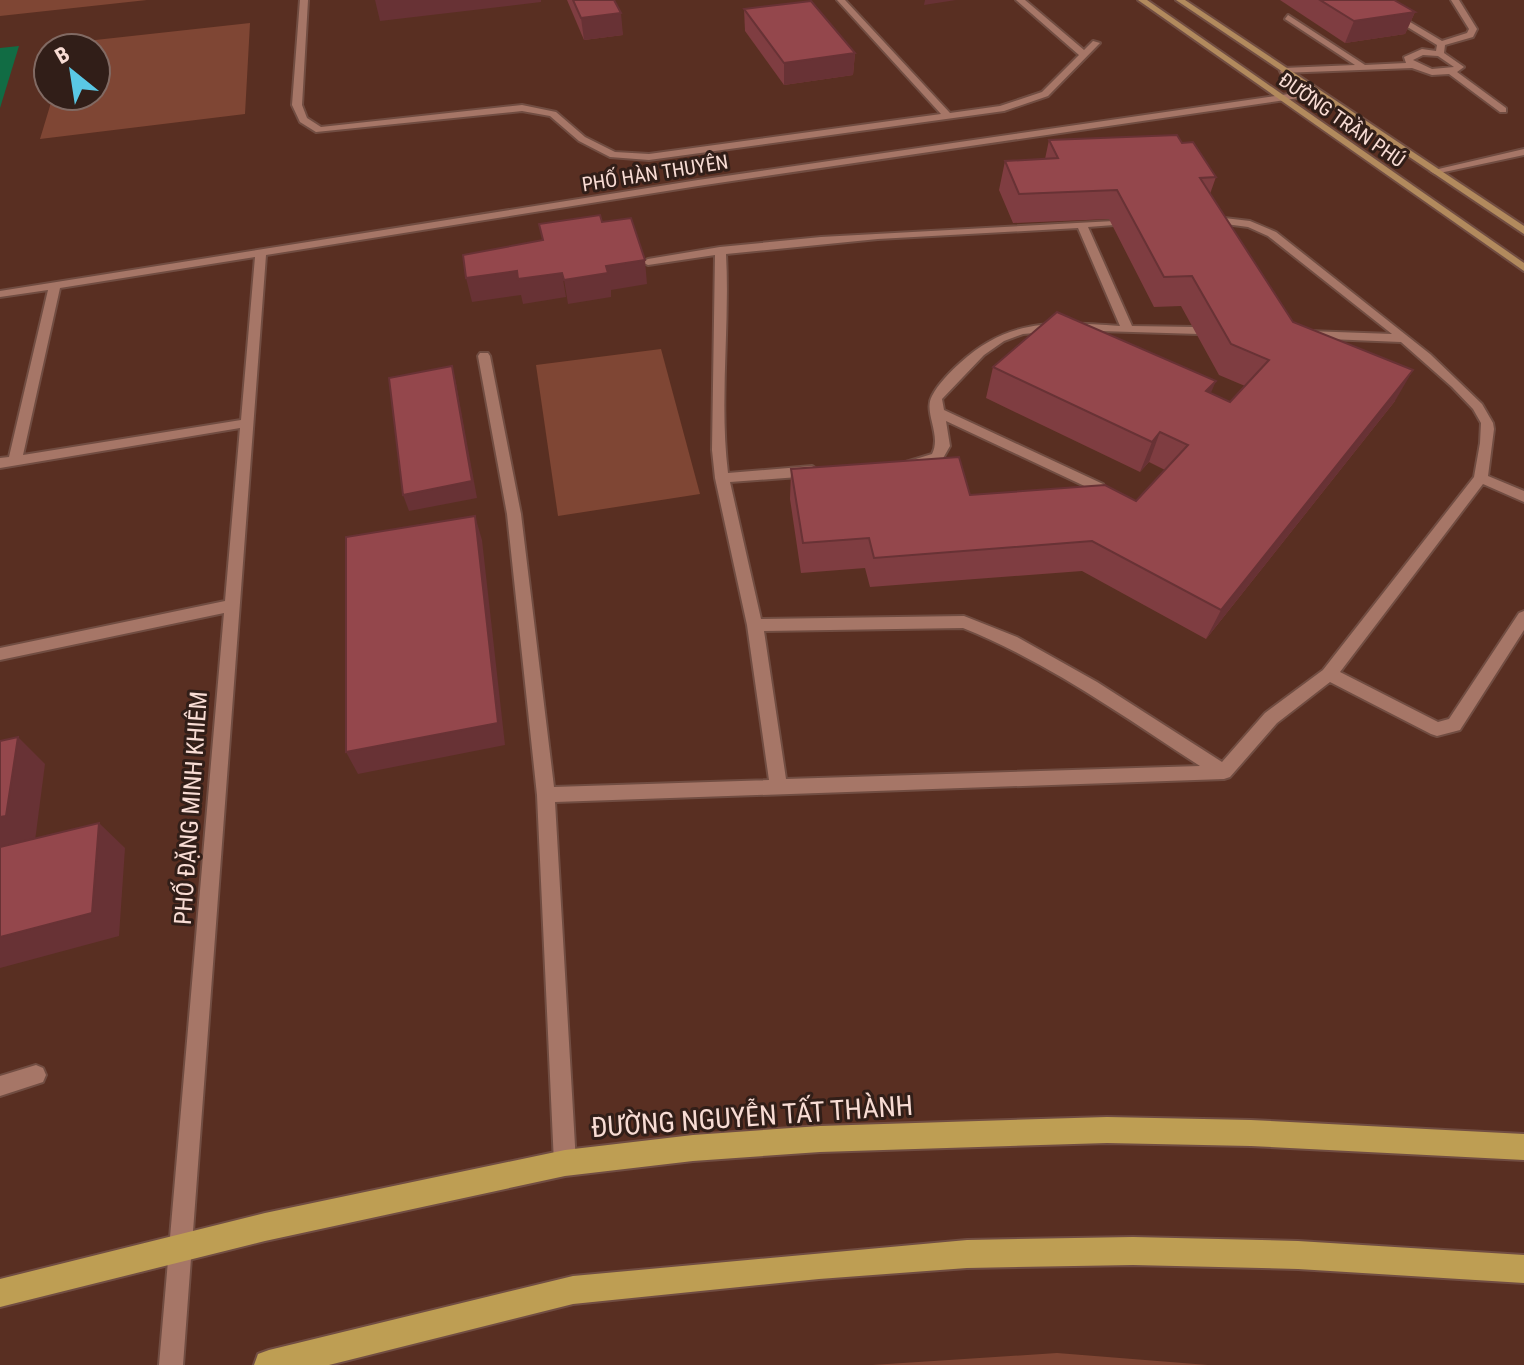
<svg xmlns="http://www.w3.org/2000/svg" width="1524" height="1365" viewBox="0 0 1524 1365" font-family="'Roboto Condensed',sans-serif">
<rect width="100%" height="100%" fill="#592f22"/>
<g fill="#7f4634">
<polygon points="0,0 147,0 0,16"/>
<polygon points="250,23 245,114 40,139 53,96 96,96 96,48 67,48 68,43"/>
<polygon points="661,349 700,494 558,516 536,365"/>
<polygon points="1057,1353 1208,1365 872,1365"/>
</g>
<polygon fill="#116c44" points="19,46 0,108 0,48"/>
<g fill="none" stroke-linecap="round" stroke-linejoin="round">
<g stroke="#714d42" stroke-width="4">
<g id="lane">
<polygon points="300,0 308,0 302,105 307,118 321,127 522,105 556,112 585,137 615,152 649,154 941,114 837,0 845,0 950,113 1000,106 1042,92 1079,55 1016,0 1025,0 1084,50 1093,41 1100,43 1048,96 1004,111 649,160 610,157 579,141 550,116 522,111 316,132 300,122 292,105"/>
<path d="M1363 0H1373L1442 41 1467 33 1469 29 1451 0H1459L1477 29 1473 37 1445 45 1444 53 1464 67 1457 72 1506 108V112H1500L1449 74 1432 75 1412 68 1281 73 1280 71 1284 68 1355 65 1285 19 1288 15 1365 65 1406 63 1404 57 1422 49 1436 51 1437 45ZM1423 55 1438 56 1454 67 1432 69 1413 60Z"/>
<path d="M1207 216 1250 221 1276 232 1430 354 1482 404 1493 423 1494 429 1488 476 1524 491V502L1483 484 1340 672 1438 722 1449 719 1519 613 1524 611V630L1460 730 1437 736 1431 734 1330 682 1277 723 1230 777 1224 779 555 802 576 1163 573 1171 565 1174 557 1171 554 1163 537 795 507 514 478 356 480 353H488L490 356 521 514 554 787 769 780 747 625 715 478 712 450 715 255 648 265 642 262 648 259 720 247 821 237 1114 221V225L1088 227 1132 326 1195 327 1201 331 1199 334 1067 330 1023 334 1004 341 984 355 942 399 944 410 1103 484 1105 487 1103 490H1093L946 421 950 446 942 460 911 470 904 465 906 462 932 454C942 435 923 412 932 396 938 384 950 372 960 363 1010 317 1057 322 1120 326L1078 228 878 239 726 254C730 327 719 400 728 473L812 466 819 471 812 476 730 482 761 619 964 616 1017 637 1097 682 1222 762 1265 713 1323 670 1474 477 1480 443 1481 423 1473 409 1452 387 1401 342 1304 338V332L1308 331 1392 334 1268 236 1248 227 1203 221 1202 219ZM963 628C1048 662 1123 716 1200 766L786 779 764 631Z"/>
<polygon points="36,1065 43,1068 46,1075 43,1082 0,1096 0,1076"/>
</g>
</g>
<g stroke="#714d42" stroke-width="4">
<g id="street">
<path d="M1316 90 1321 93 1319 95 698 186 266 255 183 1365H159L224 613 0 660V648L225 601 240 428 0 468V458L9 457 48 290 0 297V291L698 180ZM255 257 241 420 23 455 60 288Z"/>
<polygon points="1524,149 1524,155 1435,174 1430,171"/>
</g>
</g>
<g stroke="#714d42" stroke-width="4">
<g id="secondary">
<polygon points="1138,0 1147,0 1524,263 1524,271"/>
<polygon points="1176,0 1185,0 1524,226 1524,234"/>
</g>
</g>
<g stroke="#714d42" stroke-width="4">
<g id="primary">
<polygon points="1107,1117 1251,1120 1524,1134 1524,1160 1251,1146 1107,1143 820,1152 693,1161 565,1176 265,1241 0,1307 0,1279 265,1213 565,1150 693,1135 820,1126"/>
<polygon points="1133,1237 1298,1241 1524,1255 1524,1283 1298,1269 1133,1265 967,1268 819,1279 573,1304 329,1365 254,1365 258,1354 269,1350 573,1276 967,1240"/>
</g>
</g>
<use href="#lane" fill="#a67667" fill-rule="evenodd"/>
<use href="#street" fill="#a67667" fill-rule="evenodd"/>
<use href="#secondary" fill="#b28a5d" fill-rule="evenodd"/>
<use href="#primary" fill="#be9e53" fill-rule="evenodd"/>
</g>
<g fill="#7f3d41">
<polygon points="567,0 614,0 623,35 584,40"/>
<polygon points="1280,0 1394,0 1415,12 1405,34 1345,43"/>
<polygon points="744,9 855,53 853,75 784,85 745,31"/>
<polygon points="1049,140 1182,143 1216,177 1210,194 1293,322 1395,401 1206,639 1082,571 870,587 865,568 801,573 790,499 791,469 970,495 1136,501 1165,470 1149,462 1140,472 986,398 993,367 1211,393 1230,402 1245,386 1219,375 1181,306 1154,307 1109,219 1013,223 999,190 1005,161 1045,159"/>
</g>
<g fill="#683235">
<polygon points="375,0 541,0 541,2 380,21"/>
<polygon points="925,0 956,0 924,5"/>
<polygon points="1415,12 1405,34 1345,43 1354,21"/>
<polygon points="621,13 623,35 584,40 581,18"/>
<polygon points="855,53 853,75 784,85 784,63"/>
<polygon points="645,260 647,284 611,290 611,297 568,304 564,280 606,266"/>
<polygon points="517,271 562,273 566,297 523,304 521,295 472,302 466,278"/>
<polygon points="452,366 456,383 477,498 409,511 403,495"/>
<polygon points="1413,370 1395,401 1206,639 1221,610"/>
<polygon points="1216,381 1203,411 1206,391"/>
<polygon points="1160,432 1149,462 1140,472 1152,442"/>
<polygon points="475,516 482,540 505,745 358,774 346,752"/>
<polygon points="18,737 45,764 35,841 0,850 0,817"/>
<polygon points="99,823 125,848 119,936 0,968 0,937"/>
</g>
<g fill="#94474c" stroke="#683235" stroke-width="2">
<polygon points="573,0 614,0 621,13 581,18"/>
<polygon points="1320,0 1394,0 1415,12 1354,21"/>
<polygon points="811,1 855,53 784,63 744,9"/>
<polygon points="1177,135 1182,143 1193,142 1216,177 1200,178 1293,322 1413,370 1221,610 1092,541 874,558 869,538 803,543 791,469 959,457 970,495 1105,485 1136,501 1188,445 1160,432 1152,442 993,367 1057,312 1216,381 1206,391 1230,402 1269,360 1231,344 1192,276 1164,277 1117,190 1019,194 1005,161 1058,158 1049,140"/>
<polygon points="600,215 602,222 631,218 645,260 606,266 608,273 564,280 562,273 518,279 517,271 466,278 463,255 543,240 539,224"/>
<polygon points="452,366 472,481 403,495 389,378"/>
<polygon points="475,516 498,723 346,752 346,537"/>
<polygon points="18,737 6,816 0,817 0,741"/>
<polygon points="99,823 92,913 0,937 0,847"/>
</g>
<g text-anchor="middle" stroke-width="6" stroke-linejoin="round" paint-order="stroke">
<g font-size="20" fill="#f8dcd4" stroke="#311e18">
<text transform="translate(1342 120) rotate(35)" y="7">ĐƯỜNG TRẦN PHÚ</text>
<text transform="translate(655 173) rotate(-9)" y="7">PHỐ HÀN THUYÊN</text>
</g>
<g font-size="24" fill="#f8dcd4" stroke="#311e18">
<text transform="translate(191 808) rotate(-86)" y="8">PHỐ ĐẶNG MINH KHIÊM</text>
</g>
<g font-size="28" fill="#f8dcd4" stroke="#311e18">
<text transform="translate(752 1116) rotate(-4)" y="10">ĐƯỜNG NGUYỄN TẤT THÀNH</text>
</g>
</g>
<g transform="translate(72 72) rotate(330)"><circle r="38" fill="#311e18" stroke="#816a63" stroke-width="2"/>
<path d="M0-6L14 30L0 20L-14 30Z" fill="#5ac8e5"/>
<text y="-12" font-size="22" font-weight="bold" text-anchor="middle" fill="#f8dcd4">B</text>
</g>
</svg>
